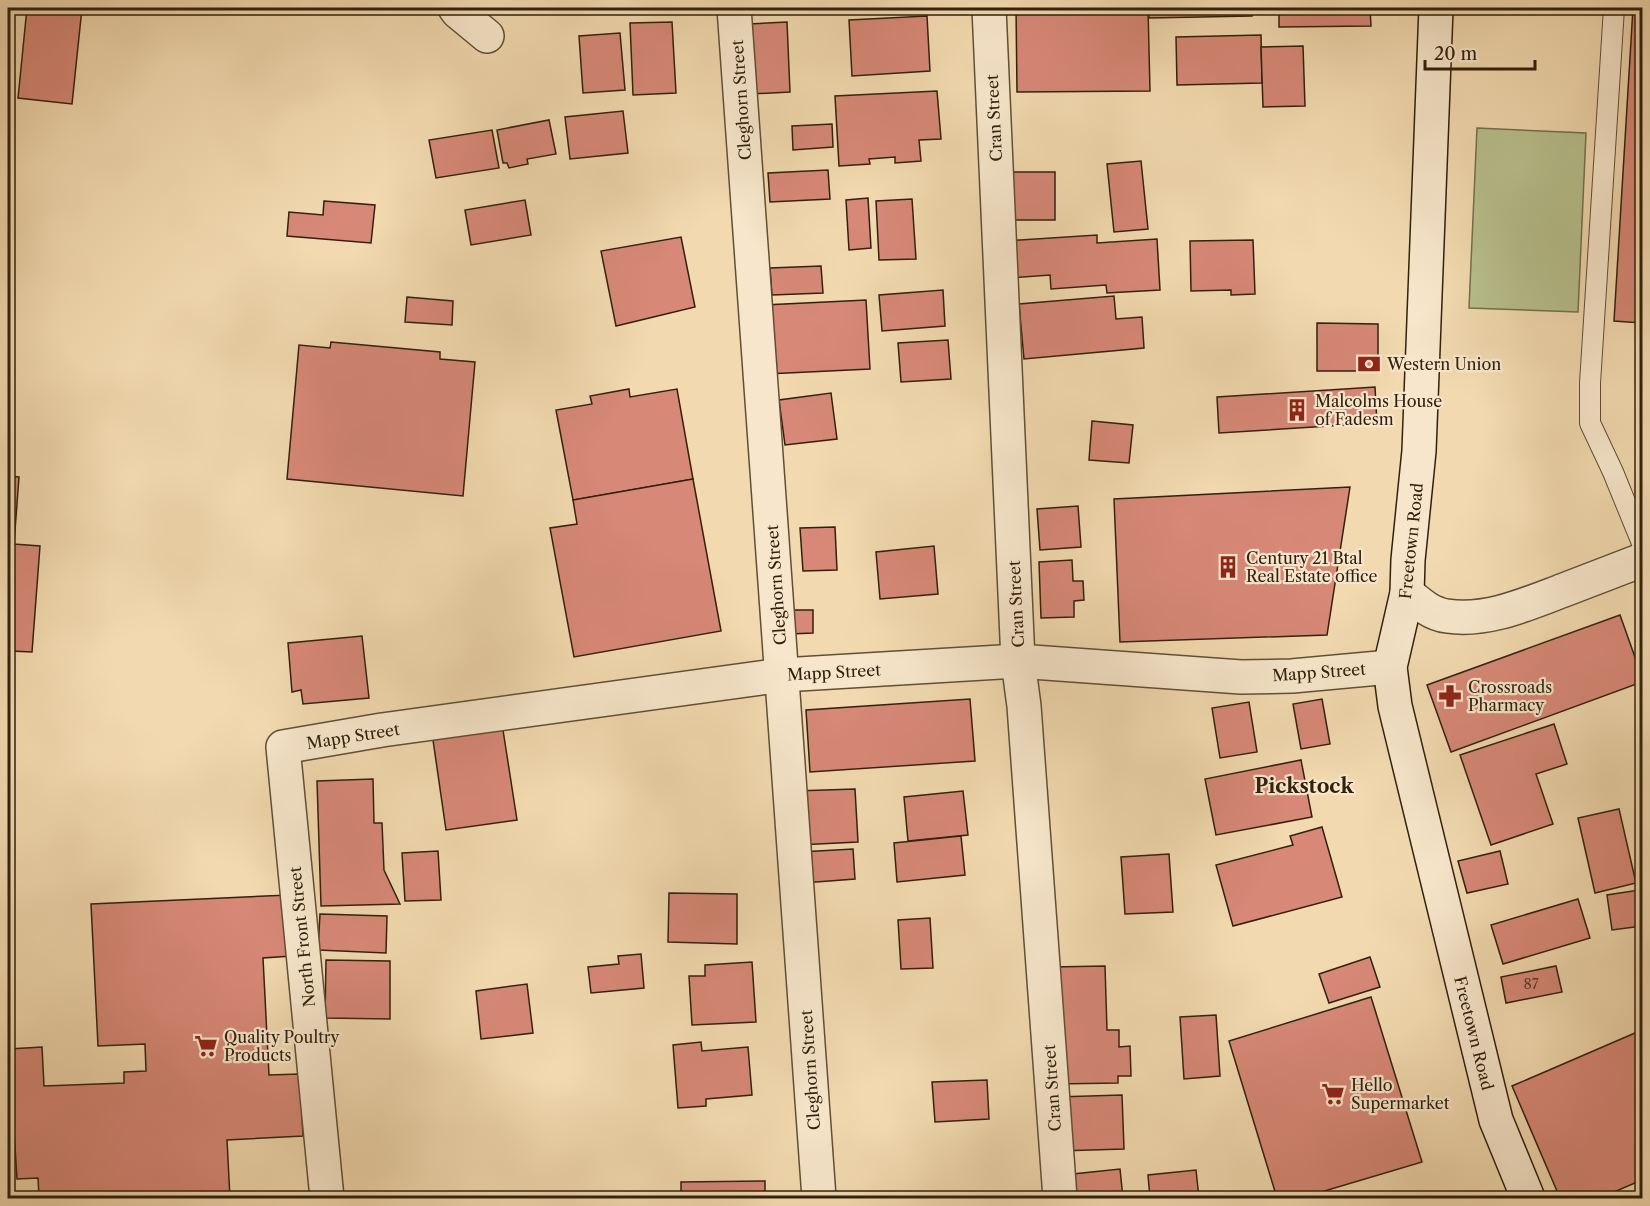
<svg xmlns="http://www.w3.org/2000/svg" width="1650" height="1206" viewBox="0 0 1650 1206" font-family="'Libre Caslon Text',serif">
<rect width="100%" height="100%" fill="#f2d9af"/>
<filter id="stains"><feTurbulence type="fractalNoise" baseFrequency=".00333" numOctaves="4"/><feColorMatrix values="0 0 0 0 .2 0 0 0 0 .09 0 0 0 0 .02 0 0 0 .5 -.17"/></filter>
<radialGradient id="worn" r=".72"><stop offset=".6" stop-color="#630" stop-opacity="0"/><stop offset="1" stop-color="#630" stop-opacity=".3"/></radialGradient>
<polygon fill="#b7c08d" stroke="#74704e" stroke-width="1.5" points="1477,128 1586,133 1578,312 1469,308"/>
<g fill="#d78877" stroke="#30210e" stroke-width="1.5">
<polygon points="27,8 82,8 72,104 18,98"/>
<polygon points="1016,8 1148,8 1150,91 1017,92"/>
<polygon points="1148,8 1252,8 1252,16 1149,18"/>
<polygon points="1279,8 1370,8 1371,26 1279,27"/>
<polygon points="1633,8 1642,8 1642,323 1614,321"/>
<polygon points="927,16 930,71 852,76 849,20"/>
<polygon points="672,22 676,93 633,95 630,23"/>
<polygon points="787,22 790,92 752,94 748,24"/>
<polygon points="620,33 625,90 583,93 579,36"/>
<polygon points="1261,35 1262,83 1177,85 1176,37"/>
<polygon points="1303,46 1305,106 1263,107 1261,47"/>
<polygon points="937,91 941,139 919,140 921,161 895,163 895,157 869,159 870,164 839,166 835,96"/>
<polygon points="623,111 628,153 570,159 565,117"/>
<polygon points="549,120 556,154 527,159 528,164 509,168 507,163 503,163 497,130"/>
<polygon points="832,124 833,147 793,150 792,126"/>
<polygon points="492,130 499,168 436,178 429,140"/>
<polygon points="1141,161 1148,229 1114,232 1107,164"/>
<polygon points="828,170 830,199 770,202 768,173"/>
<rect x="1009" y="172" width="46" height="48"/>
<polygon points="868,198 871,248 849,250 846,200"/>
<polygon points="912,199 916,259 879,260 876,201"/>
<polygon points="525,200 531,235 471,245 465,210"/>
<polygon points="324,201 375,205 371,243 287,236 289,212 323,215"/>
<polygon points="1097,235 1097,243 1157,239 1160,290 1107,293 1106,285 1051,289 1050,275 1009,278 1006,241"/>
<polygon points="681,237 695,307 616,326 601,251"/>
<polygon points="1253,240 1255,294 1231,295 1231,290 1191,291 1190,241"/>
<polygon points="821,266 823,293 772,295 770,268"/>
<polygon points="943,290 945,326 882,331 879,295"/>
<polygon points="1114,296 1116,319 1142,317 1144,348 1024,359 1019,304"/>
<polygon points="407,297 453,301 452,325 405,322"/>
<polygon points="866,300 870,369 767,374 764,305"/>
<polygon points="1317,323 1378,324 1378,371 1317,371"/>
<polygon points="948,340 951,379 901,382 898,343"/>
<polygon points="331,342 440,352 440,359 475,362 463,496 287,479 299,345 330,348"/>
<polygon points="1375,387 1377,423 1219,433 1217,397"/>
<polygon points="629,389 630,397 677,389 693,479 573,500 556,410 592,404 590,396"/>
<polygon points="831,393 837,439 785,445 779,400"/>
<polygon points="1092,421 1133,425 1129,463 1089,460"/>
<polygon points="8,476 19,477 14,544 40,546 32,652 10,651 10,645 8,644"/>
<polygon points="693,479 721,631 574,657 550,528 577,524 573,500"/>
<polygon points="1350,487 1327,635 1120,642 1114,499"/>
<polygon points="1078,506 1081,547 1040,550 1037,509"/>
<polygon points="835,527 837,570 803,571 800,528"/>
<polygon points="934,546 938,594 880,599 876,552"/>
<polygon points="1072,560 1073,581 1083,581 1084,600 1074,601 1074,617 1041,618 1039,562"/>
<polygon points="789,610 813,610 813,633 790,634"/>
<polygon points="1620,615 1642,677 1642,682 1451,752 1427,685"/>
<polygon points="362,636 369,698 303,704 301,690 292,692 288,643"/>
<polygon points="970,699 975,761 810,772 806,710"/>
<polygon points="1322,699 1330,744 1301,749 1293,704"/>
<polygon points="1249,702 1257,752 1220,758 1212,708"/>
<polygon points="479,723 480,733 503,730 517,820 446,830 433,740 450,737 448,728"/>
<polygon points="1554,724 1567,764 1536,774 1553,824 1491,845 1460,755"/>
<polygon points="1642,729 1642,745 1637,731"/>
<polygon points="1301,760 1312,817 1216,835 1205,779"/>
<polygon points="373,779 374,823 382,823 384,870 400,904 321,906 317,781"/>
<polygon points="855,789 858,842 798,845 795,791"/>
<polygon points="963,791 968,835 908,841 904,797"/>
<polygon points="1619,809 1636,883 1595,893 1578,818"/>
<polygon points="1322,827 1342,897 1233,926 1216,865 1293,845 1290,836"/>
<polygon points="961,836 965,875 897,882 894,843"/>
<polygon points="853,849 855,879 803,883 800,852"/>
<polygon points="438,851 441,900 405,901 402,853"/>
<polygon points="1500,851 1508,884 1467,893 1458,861"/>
<polygon points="1169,854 1173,912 1125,914 1121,857"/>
<polygon points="1639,890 1642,926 1612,930 1607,895"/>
<polygon points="669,893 737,894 737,944 668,942"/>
<polygon points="289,895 292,956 263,958 269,1075 300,1074 303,1136 227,1140 230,1198 39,1198 38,1178 17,1179 14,1131 8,1131 8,1049 42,1047 44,1086 124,1083 124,1072 146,1071 145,1044 98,1046 91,904"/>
<polygon points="1578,899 1590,938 1503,964 1491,925"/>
<polygon points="320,914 387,916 386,953 318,950"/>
<polygon points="930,918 933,968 901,969 898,920"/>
<polygon points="641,954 644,988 591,993 588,967 619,964 618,956"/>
<polygon points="1370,957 1380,987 1329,1003 1319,974"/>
<polygon points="326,960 390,961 390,1019 325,1018"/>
<polygon points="752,962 756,1022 692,1025 689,976 705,976 705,965"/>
<polygon points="1105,966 1107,1030 1119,1030 1119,1047 1130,1046 1131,1076 1118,1076 1118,1083 1055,1084 1051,967"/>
<polygon points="1556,966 1562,992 1506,1003 1501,977"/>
<polygon points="527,984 533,1033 481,1039 476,991"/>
<polygon points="1371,997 1422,1162 1301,1198 1277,1198 1229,1041"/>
<polygon points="1216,1015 1220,1076 1184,1079 1180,1017"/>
<polygon points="1642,1030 1642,1180 1600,1198 1560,1198 1512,1086"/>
<polygon points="701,1042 702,1051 748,1047 752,1095 706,1099 706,1106 678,1108 673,1045"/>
<polygon points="987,1080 989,1119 935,1122 932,1082"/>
<polygon points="1122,1095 1124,1149 1058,1151 1056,1097"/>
<polygon points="1120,1169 1123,1198 1076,1198 1073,1174"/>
<polygon points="1196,1170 1199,1198 1150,1198 1148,1175"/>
<polygon points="765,1181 765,1198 681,1198 681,1182"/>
</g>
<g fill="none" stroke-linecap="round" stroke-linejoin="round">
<g stroke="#604f36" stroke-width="22">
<polyline id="service" points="1614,8 1590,383 1590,423 1613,472 1642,543"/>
</g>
<g stroke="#604f36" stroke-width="36">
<g id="minor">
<polyline points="455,8 458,12 487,36"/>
<polyline points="734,8 819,1198"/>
<polyline points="989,8 1018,661 1024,706 1060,1198"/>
<path d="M1407 593C1419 603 1431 614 1447 616 1487 622 1527 604 1564 590 1590 580 1616 570 1642 560"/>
</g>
</g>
<g stroke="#604f36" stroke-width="36">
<polyline id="tertiary" points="327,1198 283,747 382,730 782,675 1018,661 1241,677 1292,676 1390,667"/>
</g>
<g stroke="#30210e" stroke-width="36">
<polyline id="secondary" points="1436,8 1419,451 1408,560 1407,593 1390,667 1395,706 1496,1120 1528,1198"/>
</g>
<use href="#service" stroke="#f7e6cb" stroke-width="20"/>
<use href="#minor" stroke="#f7e6cb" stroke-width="33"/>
<use href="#tertiary" stroke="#f7e6cb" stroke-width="33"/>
<use href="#secondary" stroke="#f7e6cb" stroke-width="33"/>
</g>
<defs>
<g id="bank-bare" transform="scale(1.8)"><path d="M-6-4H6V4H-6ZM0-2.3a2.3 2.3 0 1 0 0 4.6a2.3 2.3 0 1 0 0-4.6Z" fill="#8f2418" stroke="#f7e6cb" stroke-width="2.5" paint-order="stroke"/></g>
<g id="building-bare" transform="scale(1.8)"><path d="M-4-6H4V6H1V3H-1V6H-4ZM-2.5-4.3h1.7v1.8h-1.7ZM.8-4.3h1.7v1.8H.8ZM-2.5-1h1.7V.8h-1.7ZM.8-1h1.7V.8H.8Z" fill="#8f2418" stroke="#f7e6cb" stroke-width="2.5" paint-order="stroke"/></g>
<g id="pharmacy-bare" transform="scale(1.8)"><path d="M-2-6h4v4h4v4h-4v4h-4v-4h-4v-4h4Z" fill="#8f2418" stroke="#f7e6cb" stroke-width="2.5" paint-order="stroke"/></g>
<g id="supermarket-bare" transform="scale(1.8)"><path d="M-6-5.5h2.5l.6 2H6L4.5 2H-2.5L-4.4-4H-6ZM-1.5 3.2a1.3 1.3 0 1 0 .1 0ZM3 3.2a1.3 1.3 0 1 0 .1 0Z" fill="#8f2418" stroke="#f7e6cb" stroke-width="2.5" paint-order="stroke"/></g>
</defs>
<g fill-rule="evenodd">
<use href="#bank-bare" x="1369" y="364"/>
<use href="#building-bare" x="1297" y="410"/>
<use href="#building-bare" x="1228" y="567"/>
<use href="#pharmacy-bare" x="1450" y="696"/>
<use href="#supermarket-bare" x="206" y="1046"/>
<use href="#supermarket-bare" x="1333" y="1094"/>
</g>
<g text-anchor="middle" stroke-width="4.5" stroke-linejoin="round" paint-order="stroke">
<g font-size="14" fill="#5a3b28">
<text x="1531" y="989">87</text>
</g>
<g font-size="16" fill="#30210e" stroke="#f7e6cb">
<text transform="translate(741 100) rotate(-94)" y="6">Cleghorn Street</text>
<text transform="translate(994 118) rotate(-93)" y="6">Cran Street</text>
<text transform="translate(1411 541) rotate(-84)" y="6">Freetown Road</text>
<text transform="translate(776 585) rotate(-94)" y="6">Cleghorn Street</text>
<text transform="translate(1016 604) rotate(-93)" y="6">Cran Street</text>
<text transform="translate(834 672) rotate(-3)" y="6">Mapp Street</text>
<text transform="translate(1319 672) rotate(-4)" y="6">Mapp Street</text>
<text transform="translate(353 736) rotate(-9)" y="6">Mapp Street</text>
<text transform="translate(302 937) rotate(-96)" y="6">North Front Street</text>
<text transform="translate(1474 1033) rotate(76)" y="6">Freetown Road</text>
<text transform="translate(810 1070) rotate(-94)" y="6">Cleghorn Street</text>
<text transform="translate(1052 1088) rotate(-94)" y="6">Cran Street</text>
</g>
<g font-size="16" fill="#30210e" stroke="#f7e6cb" text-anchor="start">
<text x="1387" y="370">Western Union</text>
<text x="1315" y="407">Malcolms House<tspan x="1315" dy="18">of Fadesm</tspan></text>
<text x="1246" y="564">Century 21 Btal<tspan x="1246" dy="18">Real Estate office</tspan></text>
<text x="1468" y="693">Crossroads<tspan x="1468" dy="18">Pharmacy</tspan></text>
<text x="224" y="1043">Quality Poultry<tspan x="224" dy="18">Products</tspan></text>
<text x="1351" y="1091">Hello<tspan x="1351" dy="18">Supermarket</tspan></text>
</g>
<g font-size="20" font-weight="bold" fill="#30210e" stroke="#f7e6cb">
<text x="1304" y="793">Pickstock</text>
</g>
</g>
<rect width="1650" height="1206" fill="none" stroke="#f2d9af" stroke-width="30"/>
<rect x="9" y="9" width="1632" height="1188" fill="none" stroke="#30210e" stroke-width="3"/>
<rect x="15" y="15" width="1620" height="1176" fill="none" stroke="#30210e" stroke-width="1.5"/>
<path d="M1425 60v9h110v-9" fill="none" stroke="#30210e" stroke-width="3"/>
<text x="1434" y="60" font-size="18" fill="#30210e" stroke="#f7e6cb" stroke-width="4.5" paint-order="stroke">20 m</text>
<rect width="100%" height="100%" filter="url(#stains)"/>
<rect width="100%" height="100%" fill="url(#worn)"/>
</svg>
